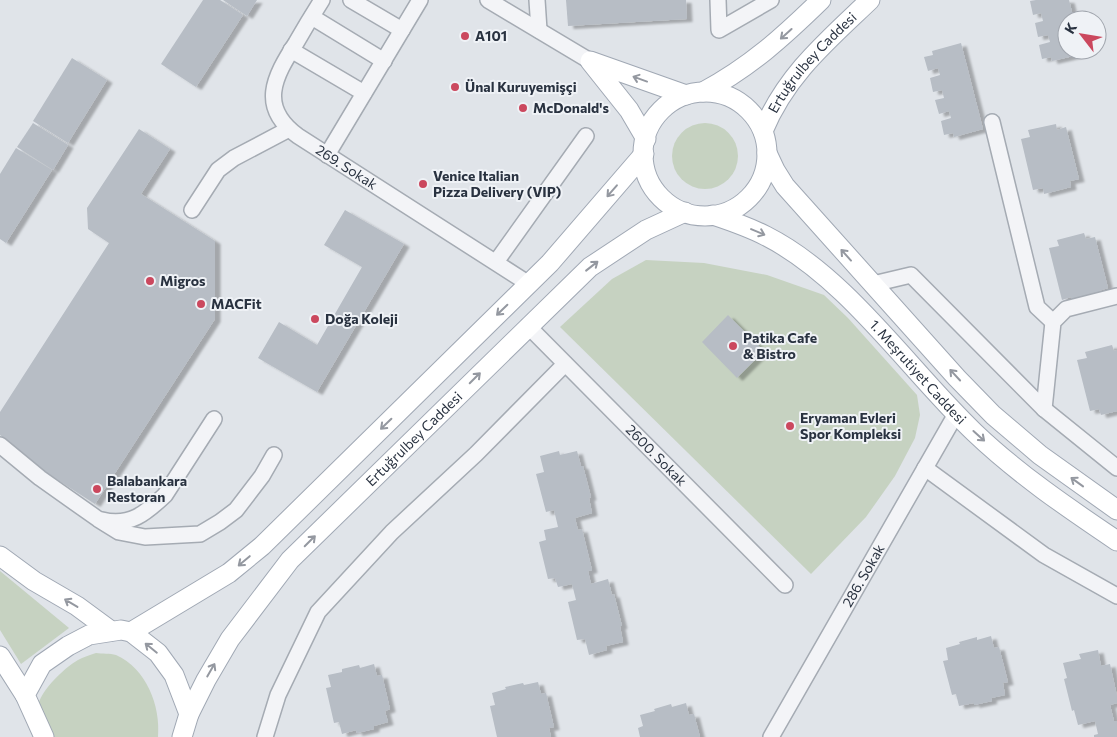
<svg xmlns="http://www.w3.org/2000/svg" width="1117" height="737" viewBox="0 0 1117 737" font-family="Commissioner,sans-serif">
<defs>
<filter id="shadow"><feDropShadow dx="5.5" dy="3" stdDeviation="1" flood-color="#0004"/></filter>
</defs>
<rect width="100%" height="100%" fill="#e0e4e9"/>
<g fill="#c6d2c1">
<circle cx="705" cy="156" r="33"/>
<polygon points="646,260 704,263 767,275 824,295 848,318 917,395 920,415 915,438 895,476 866,517 811,574 560,327 612,279"/>
<polygon points="0,571 69,628 21,664 0,630"/>
<path d="M96 653C102 654 110 653 116 655 146 668 161 706 158 737H49C45 729 39 720 38 711 35 695 64 668 78 660 83 657 90 655 96 653Z"/>
</g>
<g fill="#b7bdc5" filter="url(#shadow)">
<polygon points="203,0 220,0 243,15 196,87 161,64"/>
<polygon points="223,0 257,0 247,16"/>
<polygon points="566,0 686,0 687,19 568,26"/>
<polygon points="1036,0 1069,0 1074,20 1067,20 1067,50 1081,50 1082,54 1052,61 1051,57 1042,59 1039,45 1050,42 1048,35 1038,37 1035,23 1043,21 1041,13 1033,15 1030,1"/>
<polygon points="961,43 983,129 954,137 953,133 944,135 941,121 951,118 949,111 939,114 935,100 944,98 942,90 933,92 930,78 940,75 938,68 928,71 924,57 933,55 932,51"/>
<polygon points="72,58 107,80 68,143 33,121"/>
<polygon points="33,123 68,145 53,170 17,147"/>
<polygon points="1056,124 1057,130 1066,127 1079,179 1070,181 1071,187 1044,194 1043,188 1033,190 1021,139 1030,137 1028,130"/>
<polygon points="139,129 170,149 141,194 215,241 215,319 95,504 47,473 0,435 0,412 109,243 88,229 87,208"/>
<polygon points="16,148 52,170 6,243 0,239 0,174"/>
<polygon points="345,210 404,244 317,392 258,358 279,322 317,345 362,267 324,245"/>
<polygon points="1084,233 1086,239 1095,237 1108,288 1099,291 1100,297 1073,303 1071,297 1062,300 1049,248 1059,246 1057,240"/>
<polygon points="728,315 764,351 737,378 702,342"/>
<polygon points="1112,345 1114,351 1117,350 1117,411 1101,415 1099,409 1090,411 1077,360 1087,358 1085,352"/>
<polygon points="559,451 560,455 577,451 581,466 583,466 591,497 589,498 592,513 575,518 578,530 582,529 592,570 588,571 591,584 608,579 612,595 614,594 622,626 620,626 623,642 606,646 607,650 589,655 585,639 577,640 568,602 576,600 572,584 558,587 555,578 548,579 539,542 546,540 544,530 558,527 554,510 546,512 536,474 544,472 540,456"/>
<polygon points="991,636 994,648 999,647 1008,682 1003,683 1005,695 991,698 992,701 974,705 974,703 959,706 956,694 952,695 943,661 948,660 946,648 960,644 959,642 977,637 977,640"/>
<polygon points="1098,650 1101,666 1110,664 1117,696 1117,703 1110,705 1114,721 1117,721 1117,737 1094,737 1094,735 1098,734 1095,721 1078,725 1074,710 1072,711 1064,679 1067,678 1063,663 1081,659 1079,654"/>
<polygon points="374,664 377,676 382,675 390,709 385,711 388,722 374,726 374,729 357,733 356,730 342,734 339,722 334,723 326,688 331,687 328,675 342,672 342,669 359,665 360,668"/>
<polygon points="538,682 541,694 546,693 554,727 549,728 551,737 497,737 490,706 495,705 492,693 506,689 505,687 523,683 524,685"/>
<polygon points="686,703 689,715 694,714 700,737 640,737 638,728 643,726 640,715 655,711 654,709 671,704 672,707"/>
</g>
<g fill="none" stroke-linecap="round" stroke-linejoin="round">
<g stroke="#a5abb3" stroke-width="18">
<g id="minor">
<path id="s1" d="M322 0C313 14 304 29 296 43 274 77 258 107 298 136L529 284"/>
<polyline points="351,0 402,30"/>
<polyline points="488,0 590,61"/>
<polyline points="537,0 539,30"/>
<polyline points="718,0 719,30 771,0"/>
<polyline points="312,17 384,61"/>
<polyline points="291,50 364,93"/>
<polyline points="992,122 1037,307 1053,322"/>
<polyline points="327,155 420,0"/>
<polyline points="192,210 218,170 234,158 289,129"/>
<polyline points="496,262 586,136"/>
<polyline points="873,284 911,275 1044,409 1117,468"/>
<path id="s2" d="M528 326 785 585"/>
<polyline points="1044,409 1053,322 1066,309 1117,296"/>
<polyline points="0,445 40,478 98,519 119,532 145,537 200,534 220,522 236,510 262,476 274,455"/>
<polyline points="925,468 1044,555 1117,596"/>
<path d="M102 520C130 527 146 513 165 495L214 419"/>
<polyline points="265,737 278,695 318,612 392,532 476,454 565,364"/>
<path id="s3" d="M771 737 956 414"/>
</g>
</g>
<g stroke="#a0a8b4" stroke-width="21">
<g id="major">
<path d="M703 92C750 67 783 37 821 0"/>
<circle cx="705" cy="154" r="62"/>
<path id="s4" d="M763 131C786 75 827 41 870 0"/>
<polyline points="646,139 629,110 590,61 686,95"/>
<polyline points="767,153 775,170 785,186 957,378 993,415 1040,455 1117,510"/>
<path id="s5" d="M713 215C731 221 749 227 766 236 847 277 909 370 975 433 1018 474 1068 508 1117 541"/>
<polyline points="0,556 34,581 77,606 111,631"/>
<polyline points="131,632 229,573 262,546 550,263 644,154"/>
<polyline points="0,656 25,695"/>
<path id="s6" d="M189 714 206 680 230 639 290 560 590 267 646 230 685 212"/>
<polyline points="44,737 25,695 42,664 68,646 89,635 121,630 131,632 158,653 174,675 189,714 182,737"/>
</g>
</g>
<use href="#minor" stroke="#f3f4f7" stroke-width="15"/>
<use href="#major" stroke="#fff" stroke-width="19"/>
</g>
<defs><path id="oneway-shaft" d="M-6 0H5M1.5-3L5.5 0L1.5 3" fill="none" stroke-width="1.6" stroke-linecap="round" stroke-linejoin="round" transform="scale(1.25)"/></defs>
<g stroke="#9498a0">
<use href="#oneway-shaft" transform="translate(786 34) rotate(138)"/>
<use href="#oneway-shaft" transform="translate(640 79) rotate(-160)"/>
<use href="#oneway-shaft" transform="translate(612 191) rotate(131)"/>
<use href="#oneway-shaft" transform="translate(758 232) rotate(23)"/>
<use href="#oneway-shaft" transform="translate(846 255) rotate(-132)"/>
<use href="#oneway-shaft" transform="translate(592 266) rotate(-38)"/>
<use href="#oneway-shaft" transform="translate(502 310) rotate(136)"/>
<use href="#oneway-shaft" transform="translate(955 375) rotate(-133)"/>
<use href="#oneway-shaft" transform="translate(475 378) rotate(-45)"/>
<use href="#oneway-shaft" transform="translate(386 424) rotate(136)"/>
<use href="#oneway-shaft" transform="translate(979 436) rotate(42)"/>
<use href="#oneway-shaft" transform="translate(1077 482) rotate(-144)"/>
<use href="#oneway-shaft" transform="translate(310 541) rotate(-45)"/>
<use href="#oneway-shaft" transform="translate(244 561) rotate(140)"/>
<use href="#oneway-shaft" transform="translate(71 603) rotate(-149)"/>
<use href="#oneway-shaft" transform="translate(151 648) rotate(-141)"/>
<use href="#oneway-shaft" transform="translate(211 670) rotate(-60)"/>
</g>
<g fill="#cb485e" stroke="#eff2f6" stroke-width="2">
<circle cx="465" cy="36" r="5"/>
<circle cx="455" cy="87" r="5"/>
<circle cx="523" cy="108" r="5"/>
<circle cx="423" cy="184" r="5"/>
<circle cx="150" cy="281" r="5"/>
<circle cx="201" cy="304" r="5"/>
<circle cx="315" cy="319" r="5"/>
<circle cx="733" cy="346" r="5"/>
<circle cx="790" cy="426" r="5"/>
<circle cx="97" cy="489" r="5"/>
</g>
<g text-anchor="middle" stroke-width="4" stroke-linejoin="round" paint-order="stroke">
<g font-size="14" font-weight="bold" fill="#293240" stroke="#eff2f6" text-anchor="start">
<text x="475" y="41">A101</text>
<text x="465" y="92">Ünal Kuruyemişçi</text>
<text x="533" y="113">McDonald's</text>
<text x="433" y="181">Venice Italian<tspan x="433" dy="16">Pizza Delivery (VIP)</tspan></text>
<text x="160" y="286">Migros</text>
<text x="211" y="309">MACFit</text>
<text x="325" y="324">Doğa Koleji</text>
<text x="743" y="343">Patika Cafe<tspan x="743" dy="16">&amp; Bistro</tspan></text>
<text x="800" y="423">Eryaman Evleri<tspan x="800" dy="16">Spor Kompleksi</tspan></text>
<text x="107" y="486">Balabankara<tspan x="107" dy="16">Restoran</tspan></text>
</g>
<g font-size="14" fill="#293240" stroke="#eff2f6">
<text dy="5" stroke="none"><textPath href="#s4" startOffset="85">Ertuğrulbey Caddesi</textPath></text>
<text dy="5" stroke="none"><textPath href="#s1" startOffset="215">269. Sokak</textPath></text>
<text dy="5" stroke="none"><textPath href="#s5" startOffset="262">1. Meşrutiyet Caddesi</textPath></text>
<text dy="5" stroke="none"><textPath href="#s6" startOffset="358">Ertuğrulbey Caddesi</textPath></text>
<text dy="5" stroke="none"><textPath href="#s2" startOffset="182">2600. Sokak</textPath></text>
<text dy="5" stroke="none"><textPath href="#s3" startOffset="186">286. Sokak</textPath></text>
</g>
</g>
<g transform="translate(1082 35) rotate(301)"><circle r="24" fill="#eff2f6" stroke="#a0a5ad"/>
<path d="M0-4L9 19L0 12L-9 19Z" fill="#cb485e"/>
<text y="-8" font-size="14" font-weight="bold" text-anchor="middle" fill="#293240">K</text>
</g>
</svg>
